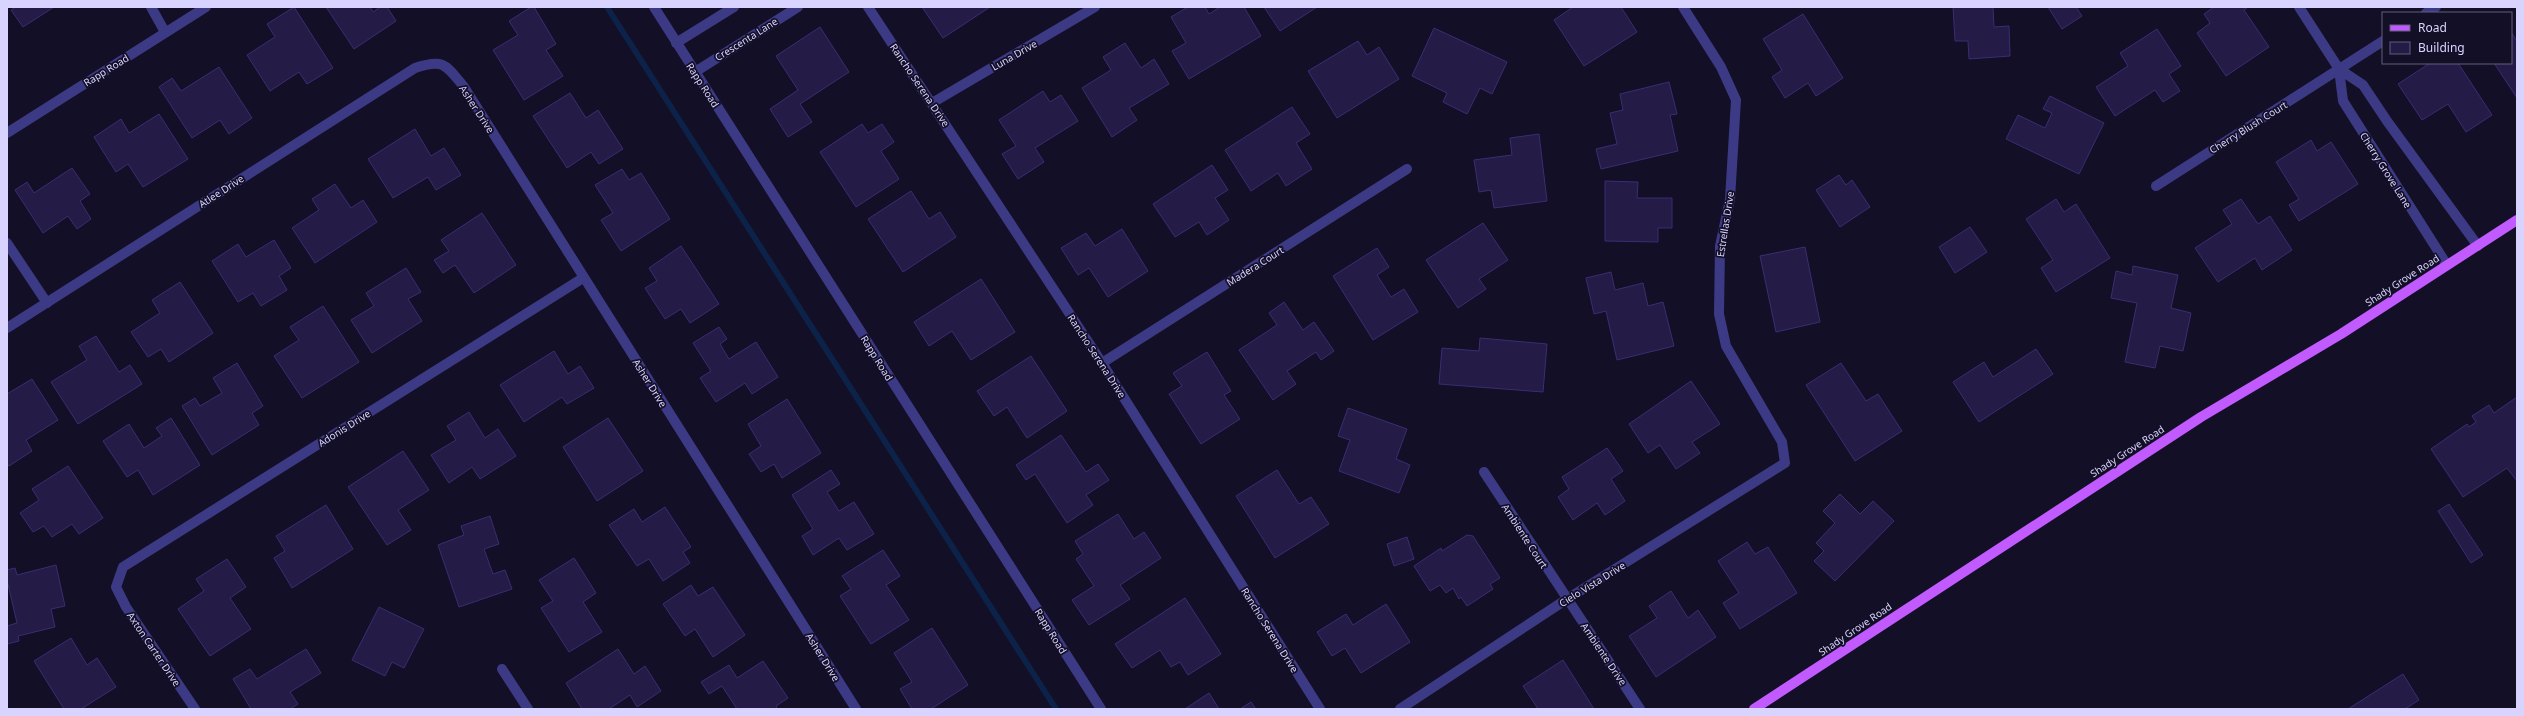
<svg xmlns="http://www.w3.org/2000/svg" width="2524" height="716" viewBox="0 0 2524 716" font-family="'Noto Sans',sans-serif">
<rect width="100%" height="100%" fill="#130f26"/>
<g fill="none" stroke-linecap="round" stroke-linejoin="round">
<polyline stroke="#0c2248" stroke-width="6" points="607,7 1056,709"/>
</g>
<g fill="#241b47" stroke="#3b2d73">
<polygon points="16,7 54,7 23,27 11,10"/>
<polygon points="294,7 333,68 307,84 299,72 270,91 247,55 275,37 267,24"/>
<polygon points="326,7 370,7 373,12 380,7 387,7 396,21 354,49"/>
<polygon points="531,7 534,7 556,44 546,50 563,76 524,100 493,50 518,35 509,21"/>
<polygon points="922,7 990,7 943,38"/>
<polygon points="1188,7 1205,7 1209,14 1220,7 1244,7 1261,36 1189,79 1172,51 1186,43 1171,17"/>
<polygon points="1264,7 1317,7 1280,31"/>
<polygon points="1573,7 1621,7 1637,32 1584,66 1554,20"/>
<polygon points="1953,7 1993,7 1994,27 2009,26 2010,56 1969,59 1968,41 1955,41"/>
<polygon points="2048,7 2076,7 2082,16 2062,29"/>
<polygon points="2214,7 2248,7 2244,10 2269,47 2226,76 2197,33 2210,23 2204,14"/>
<polygon points="1803,14 1843,78 1816,96 1808,83 1785,98 1772,77 1782,70 1763,39"/>
<polygon points="820,27 849,72 800,104 812,122 788,137 770,109 798,90 776,56"/>
<polygon points="1434,28 1507,62 1492,94 1480,88 1467,114 1443,102 1447,93 1412,76"/>
<polygon points="2157,29 2181,66 2169,74 2180,91 2163,102 2155,90 2115,116 2096,87 2128,66 2120,53"/>
<polygon points="2511,32 2517,41 2517,98 2494,63 2511,63"/>
<polygon points="1358,41 1367,55 1379,47 1399,79 1337,118 1308,71"/>
<polygon points="1125,43 1141,68 1154,59 1169,84 1129,108 1137,120 1112,137 1082,88 1111,70 1103,57"/>
<polygon points="2430,63 2458,63 2492,115 2466,132 2448,104 2422,120 2398,84"/>
<polygon points="219,67 252,118 229,134 220,120 192,138 159,87 172,78 181,91"/>
<polygon points="1669,82 1677,114 1670,115 1678,151 1601,169 1596,149 1617,144 1610,113 1623,110 1620,94"/>
<polygon points="1043,91 1050,102 1061,95 1078,121 1035,148 1044,162 1018,179 1002,154 1016,146 999,120"/>
<polygon points="570,93 586,118 598,110 623,149 599,164 591,152 567,168 533,116"/>
<polygon points="2050,96 2104,123 2079,174 2006,139 2018,115 2045,128 2052,113 2043,109"/>
<polygon points="1292,107 1310,134 1296,143 1312,169 1286,186 1278,173 1251,191 1225,150"/>
<polygon points="159,114 188,159 143,187 128,164 116,172 94,137 121,119 129,133"/>
<polygon points="862,124 868,133 882,124 894,142 881,151 899,179 856,207 820,152"/>
<polygon points="415,129 431,156 444,148 461,175 436,190 428,177 393,198 368,159"/>
<polygon points="1539,134 1547,201 1494,208 1491,190 1479,192 1474,160 1512,155 1510,138"/>
<polygon points="2311,140 2317,151 2331,142 2358,184 2299,221 2289,205 2299,199 2276,162"/>
<polygon points="1212,165 1228,190 1215,198 1229,220 1207,235 1199,222 1175,237 1153,204"/>
<polygon points="72,168 90,194 80,201 91,219 77,229 68,216 43,233 15,190 27,182 34,193"/>
<polygon points="622,169 629,180 641,173 670,219 621,251 601,220 613,213 595,185"/>
<polygon points="1839,175 1846,185 1852,180 1870,207 1840,227 1816,190"/>
<polygon points="1605,181 1638,182 1637,198 1672,198 1672,228 1658,228 1658,242 1605,241"/>
<polygon points="335,184 351,208 363,200 377,222 315,263 292,228 319,210 312,199"/>
<polygon points="911,191 929,219 940,212 956,237 903,272 868,219"/>
<polygon points="2056,199 2064,212 2076,204 2110,258 2056,292 2041,268 2053,260 2026,219"/>
<polygon points="2241,199 2258,224 2270,216 2292,250 2262,270 2255,258 2218,282 2195,248 2232,224 2223,210"/>
<polygon points="482,213 516,265 474,293 455,265 443,273 434,260 449,251 441,240"/>
<polygon points="1483,223 1508,260 1479,279 1486,289 1458,308 1426,260"/>
<polygon points="1970,227 1987,252 1955,273 1939,247"/>
<polygon points="1122,229 1148,271 1108,297 1089,268 1078,275 1061,248 1086,233 1095,246"/>
<polygon points="274,240 291,268 279,276 287,290 261,306 253,293 238,302 212,261 238,244 246,257"/>
<polygon points="681,246 719,304 690,323 681,309 665,319 645,288 657,281 649,268"/>
<polygon points="1805,247 1820,322 1776,332 1760,256"/>
<polygon points="1377,248 1389,267 1377,275 1391,297 1404,289 1418,312 1373,340 1333,276"/>
<polygon points="2133,266 2178,275 2171,308 2191,313 2183,351 2160,346 2155,368 2125,362 2137,303 2111,298 2116,271 2132,275"/>
<polygon points="406,268 421,292 408,299 422,321 372,353 351,320 374,306 366,293"/>
<polygon points="1611,272 1615,290 1643,283 1648,306 1663,302 1674,346 1617,360 1606,311 1594,314 1586,278"/>
<polygon points="981,279 1015,332 971,360 952,331 929,346 914,322"/>
<polygon points="180,282 213,333 169,362 161,349 148,357 131,332 160,313 152,300"/>
<polygon points="1284,302 1303,330 1314,322 1334,351 1321,360 1316,352 1287,371 1296,384 1273,400 1239,350 1277,325 1269,313"/>
<polygon points="323,306 359,362 302,398 274,356 299,340 290,327"/>
<polygon points="719,327 727,339 720,344 729,359 756,342 778,377 752,394 745,383 716,402 700,378 711,371 693,343"/>
<polygon points="96,336 119,372 130,365 142,384 78,424 51,382 87,360 79,346"/>
<polygon points="1480,338 1547,344 1543,392 1439,384 1442,348 1479,351"/>
<polygon points="2036,349 2053,374 1979,422 1953,382 1984,362 1993,377"/>
<polygon points="554,351 568,374 580,366 594,388 567,404 562,397 524,422 500,385"/>
<polygon points="1207,352 1231,391 1224,395 1240,419 1201,444 1169,394 1182,386 1173,373"/>
<polygon points="1031,356 1067,411 1027,438 1007,407 994,416 977,391"/>
<polygon points="237,363 263,406 252,413 259,425 212,455 182,406 195,398 200,406 222,393 213,378"/>
<polygon points="1841,363 1866,401 1878,394 1902,431 1855,461 1806,385"/>
<polygon points="32,379 58,420 26,440 32,451 9,466 7,463 7,394"/>
<polygon points="1691,381 1720,424 1692,442 1700,453 1676,469 1660,445 1648,453 1629,424"/>
<polygon points="2517,397 2517,481 2507,468 2463,497 2431,449 2467,424 2469,427 2476,422 2472,416 2489,405 2494,413"/>
<polygon points="787,399 821,453 782,478 774,464 761,472 749,454 761,446 748,424"/>
<polygon points="1348,408 1407,429 1396,459 1410,465 1399,493 1339,471 1350,440 1338,436"/>
<polygon points="469,412 485,438 498,429 516,456 480,479 472,467 449,483 431,455 456,440 447,426"/>
<polygon points="171,418 200,465 153,495 138,470 127,477 103,441 129,424 144,448 162,436 156,428"/>
<polygon points="608,418 643,471 597,501 563,447"/>
<polygon points="1061,435 1086,472 1098,464 1109,480 1086,495 1093,505 1067,523 1035,474 1026,480 1016,465"/>
<polygon points="1607,448 1623,471 1611,479 1625,501 1605,515 1597,503 1573,520 1558,497 1569,489 1562,477"/>
<polygon points="403,451 429,490 398,510 411,530 387,545 348,487"/>
<polygon points="68,466 103,518 79,534 72,524 52,537 44,526 33,532 20,513 39,500 32,489"/>
<polygon points="831,470 840,484 827,492 839,511 854,502 874,534 847,550 839,538 813,555 802,536 813,529 792,495"/>
<polygon points="1277,470 1299,504 1311,497 1329,524 1275,558 1236,496"/>
<polygon points="1840,494 1860,514 1873,501 1894,521 1835,581 1814,561 1824,551 1816,543 1835,523 1823,511"/>
<polygon points="2449,504 2483,555 2471,563 2438,511"/>
<polygon points="326,505 353,549 292,588 274,558 285,551 276,536"/>
<polygon points="665,507 691,547 683,552 690,563 663,581 649,559 637,566 609,525 634,509 642,522"/>
<polygon points="1118,514 1134,539 1144,532 1161,558 1120,585 1130,599 1089,625 1072,600 1094,586 1076,559 1083,554 1075,541"/>
<polygon points="490,516 499,544 484,549 493,574 505,570 512,589 459,607 438,545 464,535 461,526"/>
<polygon points="1467,535 1473,536 1500,578 1490,584 1493,589 1467,606 1461,597 1459,599 1453,588 1446,593 1440,585 1430,591 1414,566 1441,548 1442,551"/>
<polygon points="1407,537 1414,559 1394,566 1387,544"/>
<polygon points="1747,542 1755,554 1768,547 1797,593 1740,629 1723,603 1739,593 1718,561"/>
<polygon points="883,550 900,576 886,585 909,620 871,644 840,596 851,589 842,576"/>
<polygon points="574,558 596,593 583,602 602,632 569,652 541,608 553,601 539,580"/>
<polygon points="227,559 246,587 230,598 251,629 210,656 178,609 204,591 196,579"/>
<polygon points="56,565 65,606 51,609 55,627 18,636 19,641 7,644 7,626 17,623 7,580 7,570 15,568 17,575"/>
<polygon points="691,585 698,596 713,587 745,635 713,657 695,629 685,636 663,604"/>
<polygon points="1671,591 1688,618 1698,610 1716,637 1656,677 1629,636 1657,618 1649,606"/>
<polygon points="1185,598 1221,654 1188,675 1180,662 1171,667 1160,650 1132,668 1115,644"/>
<polygon points="1386,604 1410,642 1361,673 1345,648 1332,656 1317,632 1346,614 1353,625"/>
<polygon points="379,607 424,629 404,668 392,662 385,676 352,660"/>
<polygon points="932,628 968,685 931,709 912,709 900,689 912,682 894,653"/>
<polygon points="71,638 87,665 97,658 116,687 81,709 64,709 34,661"/>
<polygon points="306,649 321,673 290,692 298,704 290,709 251,709 233,679 250,669 257,679"/>
<polygon points="618,649 634,674 645,666 661,691 637,707 630,695 609,709 582,709 566,683"/>
<polygon points="1563,660 1594,709 1538,709 1523,686"/>
<polygon points="763,661 788,698 776,706 777,709 737,709 722,686 709,694 701,682 729,665 737,678"/>
<polygon points="2403,674 2419,700 2405,709 2348,709"/>
<polygon points="1209,693 1219,709 1185,709"/>
<polygon points="1251,702 1256,709 1240,709"/>
</g>
<g fill="none" stroke-linecap="round" stroke-linejoin="round">
<g stroke="#3d3a85" stroke-width="10">
<polyline points="151,7 165,32"/>
<polyline points="654,7 1101,709"/>
<polyline points="868,7 1102,363 1320,709"/>
<polyline points="2299,7 2339,69 2363,85 2387,121 2478,246"/>
<polyline points="2426,13 2436,7"/>
<polyline points="676,43 734,7"/>
<polyline points="2339,69 2343,101 2447,265"/>
<polyline points="695,72 798,7"/>
<polyline points="932,103 1095,7"/>
<polyline points="7,133 206,7"/>
<polyline points="2156,186 2383,41"/>
<polyline points="7,243 47,303"/>
<path d="M7 328 415 68C444 58 446 65 464 87L856 709"/>
<polyline points="1102,363 1407,169"/>
<polyline points="1484,472 1640,709"/>
<polyline points="502,669 528,709"/>
<polyline points="195,709 126,607 116,587 123,567 583,278"/>
<polyline points="1400,709 1567,599 1785,463 1782,442 1726,346 1719,314 1720,246 1730,199 1736,100 1721,67 1683,7"/>
</g>
<polyline stroke="#c25bff" stroke-width="10" points="1754,709 2201,417 2341,334 2517,220"/>
</g>
<g text-anchor="middle" stroke-width="3.5" stroke-linejoin="round" paint-order="stroke">
<g font-size="10" fill="#d9d4ff" stroke="#130f26">
<text transform="translate(746 39) rotate(-32)" y="4">Crescenta Lane</text>
<text transform="translate(1014 55) rotate(-30)" y="4">Luna Drive</text>
<text transform="translate(106 70) rotate(-32)" y="4">Rapp Road</text>
<text transform="translate(703 85) rotate(57)" y="4">Rapp Road</text>
<text transform="translate(920 85) rotate(56)" y="4">Rancho Serena Drive</text>
<text transform="translate(477 109) rotate(57)" y="4">Asher Drive</text>
<text transform="translate(2248 127) rotate(-32)" y="4">Cherry Blush Court</text>
<text transform="translate(2386 170) rotate(58)" y="4">Cherry Grove Lane</text>
<text transform="translate(221 191) rotate(-33)" y="4">Atlee Drive</text>
<text transform="translate(1725 224) rotate(-81)" y="4">Estrellas Drive</text>
<text transform="translate(1255 266) rotate(-32)" y="4">Madera Court</text>
<text transform="translate(2402 280) rotate(-33)" y="4">Shady Grove Road</text>
<text transform="translate(1097 356) rotate(57)" y="4">Rancho Serena Drive</text>
<text transform="translate(877 358) rotate(58)" y="4">Rapp Road</text>
<text transform="translate(650 383) rotate(58)" y="4">Asher Drive</text>
<text transform="translate(344 428) rotate(-32)" y="4">Adonis Drive</text>
<text transform="translate(2127 451) rotate(-33)" y="4">Shady Grove Road</text>
<text transform="translate(1525 536) rotate(57)" y="4">Ambiente Court</text>
<text transform="translate(1592 584) rotate(-32)" y="4">Cielo Vista Drive</text>
<text transform="translate(1855 629) rotate(-34)" y="4">Shady Grove Road</text>
<text transform="translate(1270 630) rotate(58)" y="4">Rancho Serena Drive</text>
<text transform="translate(1051 631) rotate(58)" y="4">Rapp Road</text>
<text transform="translate(154 649) rotate(56)" y="4">Axton Carter Drive</text>
<text transform="translate(1604 654) rotate(56)" y="4">Ambiente Drive</text>
<text transform="translate(823 657) rotate(58)" y="4">Asher Drive</text>
</g>
</g>
<rect width="2524" height="716" fill="none" stroke="#d9d4ff" stroke-width="16"/>
<rect x="2382" y="12" width="130" height="52" fill="#130f26" stroke="#625e7d"/>
<rect x="2390" y="25" width="20" height="6" fill="#c25bff" stroke="#625e7d"/>
<text x="2418" y="32" font-size="12" fill="#d9d4ff">Road</text>
<rect x="2390" y="42" width="20" height="12" fill="#241b47" stroke="#625e7d"/>
<text x="2418" y="52" font-size="12" fill="#d9d4ff">Building</text>
</svg>
